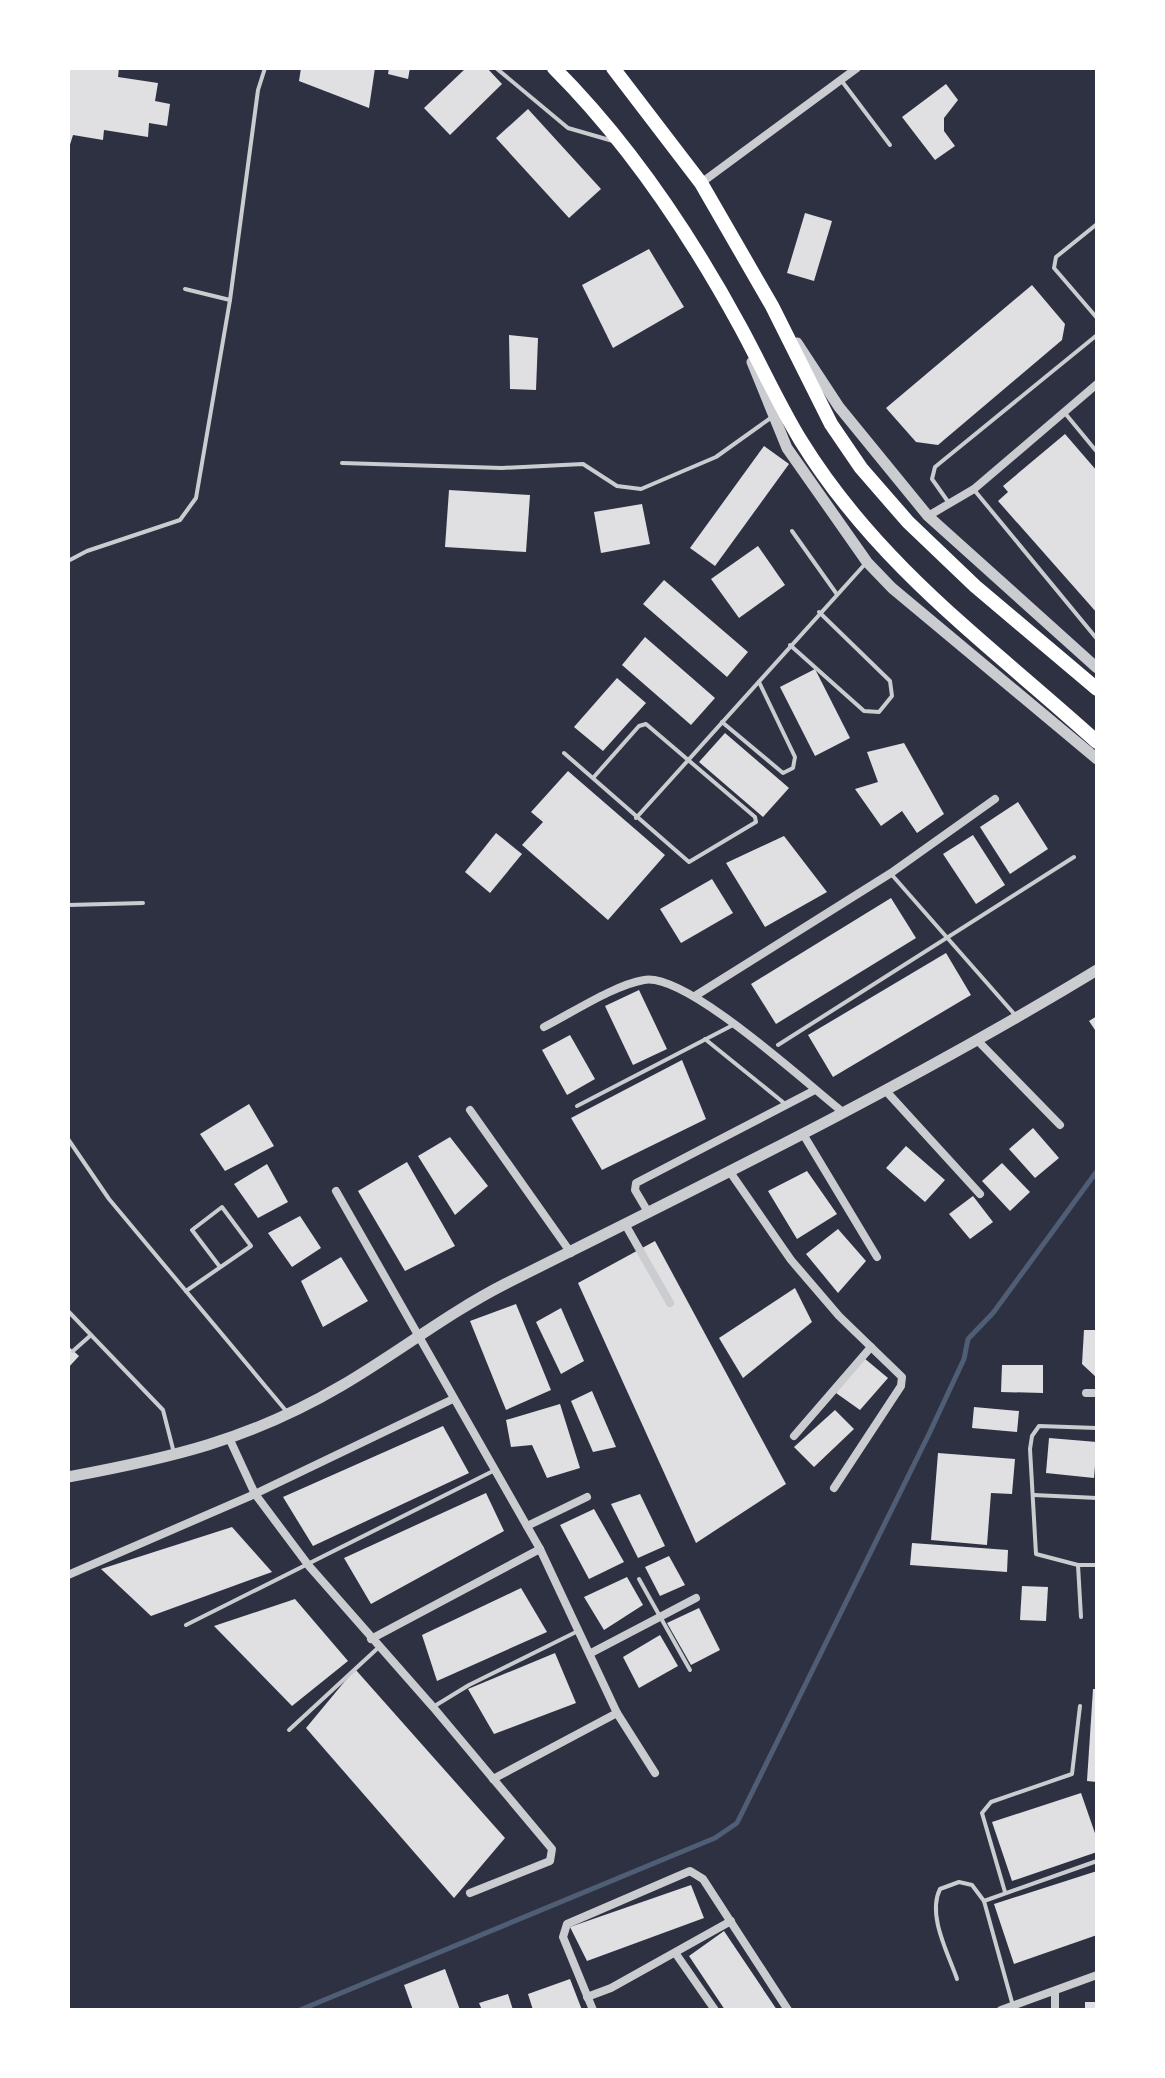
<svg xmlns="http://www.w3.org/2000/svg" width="1165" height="2078" viewBox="0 0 1165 2078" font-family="Jost,sans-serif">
<rect width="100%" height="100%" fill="#2d3142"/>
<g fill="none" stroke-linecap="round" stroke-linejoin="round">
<polyline stroke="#4f5d75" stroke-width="5" points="300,2010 715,1838 737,1823 929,1434 964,1359 968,1339 993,1313 1097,1171"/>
</g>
<g fill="#e0e0e3">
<polygon points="68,68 119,68 118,77 158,83 155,101 170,104 167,126 149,123 148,137 104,130 103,140 73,135 68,151"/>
<polygon points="301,68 375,68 369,108 299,81"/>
<polygon points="389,68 410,68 408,79 388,74"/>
<polygon points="466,68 487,68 502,84 450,135 424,108"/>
<polygon points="946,84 958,100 944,118 944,131 955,146 935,160 902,117"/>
<polygon points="528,109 601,189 569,218 496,138"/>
<polygon points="805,213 832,221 814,281 787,273"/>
<polygon points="649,249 684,307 613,348 582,285"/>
<polygon points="1032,285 1065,324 1062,340 938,445 916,442 886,408"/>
<polygon points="509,335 538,338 536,390 510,389"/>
<polygon points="1065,434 1097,471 1097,613 998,501 1008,492 1003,486"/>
<polygon points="764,446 789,464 715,566 690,548"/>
<polygon points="449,490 530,495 526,552 445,547"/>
<polygon points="642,504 650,544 601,553 594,512"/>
<polygon points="758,546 785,585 739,618 711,579"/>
<polygon points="664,580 748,652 727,677 643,604"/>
<polygon points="645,637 715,698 691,725 622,665"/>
<polygon points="815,669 850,738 815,756 780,687"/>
<polygon points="617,678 646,703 603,751 574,727"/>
<polygon points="725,733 789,788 763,817 699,762"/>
<polygon points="904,743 944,814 917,833 902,811 881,826 855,789 878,782 867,752"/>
<polygon points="568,771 665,855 608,920 522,845 543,822 531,812"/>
<polygon points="1018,802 1048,849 1010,874 980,827"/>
<polygon points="496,833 522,854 490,893 465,872"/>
<polygon points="973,835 1005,885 976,904 943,854"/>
<polygon points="784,836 827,892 765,927 726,863"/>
<polygon points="712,879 733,913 681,943 660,909"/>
<polygon points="891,898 916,938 776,1024 751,984"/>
<polygon points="946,953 971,995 833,1077 808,1035"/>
<polygon points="639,990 667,1049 633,1065 605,1006"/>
<polygon points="1097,1016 1097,1033 1089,1021"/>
<polygon points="570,1035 595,1079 567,1095 542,1050"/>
<polygon points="682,1060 706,1119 602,1170 571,1118"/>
<polygon points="249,1104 274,1146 225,1171 200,1134"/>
<polygon points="1033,1128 1059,1158 1035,1178 1009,1149"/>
<polygon points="450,1137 488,1186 455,1215 418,1156"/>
<polygon points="906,1146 945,1180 925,1202 886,1168"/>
<polygon points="407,1162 455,1246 405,1271 358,1191"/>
<polygon points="1002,1163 1030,1192 1010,1211 982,1181"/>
<polygon points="267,1164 288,1202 258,1218 234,1184"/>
<polygon points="807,1171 837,1214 797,1239 768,1191"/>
<polygon points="973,1196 993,1222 970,1239 949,1214"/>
<polygon points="300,1216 321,1248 292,1267 268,1233"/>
<polygon points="838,1229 866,1261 838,1293 806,1254"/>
<polygon points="655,1241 786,1484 696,1543 578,1283"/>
<polygon points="341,1257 368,1301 323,1327 301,1281"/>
<polygon points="795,1288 812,1322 743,1378 719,1338"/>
<polygon points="516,1304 551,1390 506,1410 470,1321"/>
<polygon points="561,1308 584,1361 561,1374 536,1322"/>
<polygon points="1084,1330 1097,1330 1097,1378 1082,1364"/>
<polygon points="68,1346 79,1356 68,1368"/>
<polygon points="864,1358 888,1378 860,1410 836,1393"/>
<polygon points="1002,1365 1043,1365 1043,1393 1001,1392"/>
<polygon points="592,1391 616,1447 593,1452 571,1401"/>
<polygon points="560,1404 580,1468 547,1478 532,1445 511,1447 506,1420"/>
<polygon points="974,1407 1019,1411 1017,1432 972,1428"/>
<polygon points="835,1410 854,1429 814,1467 794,1447"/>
<polygon points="443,1426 469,1473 313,1546 283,1497"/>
<polygon points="1049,1438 1097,1442 1094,1478 1046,1473"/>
<polygon points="938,1453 1015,1459 1012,1494 991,1493 987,1545 931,1540"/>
<polygon points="486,1493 504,1531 371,1604 344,1558"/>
<polygon points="640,1494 665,1546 638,1558 611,1504"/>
<polygon points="594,1509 624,1562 589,1579 560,1525"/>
<polygon points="232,1527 272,1572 151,1616 101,1569"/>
<polygon points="912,1543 1008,1550 1007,1572 910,1565"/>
<polygon points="669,1556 685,1585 660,1596 645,1567"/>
<polygon points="627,1577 643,1605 604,1630 584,1597"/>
<polygon points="1022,1586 1048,1587 1046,1621 1020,1620"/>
<polygon points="521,1588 547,1632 437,1681 422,1635"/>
<polygon points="295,1599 348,1661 292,1706 214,1626"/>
<polygon points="699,1608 720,1650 691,1665 667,1623"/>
<polygon points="660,1635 678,1666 639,1688 623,1657"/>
<polygon points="555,1653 576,1703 494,1734 468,1689"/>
<polygon points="355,1669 505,1838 454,1898 306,1728"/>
<polygon points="1093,1689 1097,1689 1097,1782 1087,1781"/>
<polygon points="1081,1793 1097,1839 1097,1852 1012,1881 992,1822"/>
<polygon points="1097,1871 1097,1935 1014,1964 994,1904"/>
<polygon points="691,1885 704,1918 587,1961 570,1927"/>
<polygon points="724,1931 777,2010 725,2010 689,1956"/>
<polygon points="445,1969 460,2010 413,2010 404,1985"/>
<polygon points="570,1979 582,2010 533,2010 528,1994"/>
<polygon points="508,1994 513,2010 482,2010 479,2003"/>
<rect x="1085" y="2002" width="12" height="8"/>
</g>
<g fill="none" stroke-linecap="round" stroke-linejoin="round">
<g stroke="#caccd0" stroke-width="4">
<polyline points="496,68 568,128 613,141"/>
<polyline points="841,80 890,145"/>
<polyline points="1097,224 1056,257 1054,268 1097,318"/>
<polyline points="185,289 230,300"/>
<polyline points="68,298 68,307"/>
<polyline points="1064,412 1097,452"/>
<polyline points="342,463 502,468 583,464 617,486 641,489 716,457 772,417"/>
<polyline points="975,491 1097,639"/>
<polyline points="949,503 932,479 935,467 1097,335"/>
<polyline points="792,531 836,593"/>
<polyline points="68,561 87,551 180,520 196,498 230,300 258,90 265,68"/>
<polyline points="790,645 864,711 879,712 892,696 890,681 819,612"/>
<polyline points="722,722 783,773 793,768 795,757 759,682"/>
<polyline points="564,753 689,862 756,822 755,817 646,724 639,726 593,778"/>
<polyline points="636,818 866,563"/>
<polyline points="892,875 1016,1016"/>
<polyline points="68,905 143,903"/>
<polyline points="705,1039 784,1103"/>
<polyline points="778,1045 1074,857"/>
<polyline points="577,1106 733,1025"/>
<polyline points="68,1139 109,1199 287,1412"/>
<polyline points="186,1291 251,1246 222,1207 192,1230 220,1267"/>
<polyline points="68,1311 163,1410 174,1453"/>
<polyline points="73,1351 91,1335"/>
<polyline points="1097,1428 1039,1426 1032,1436 1030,1449 1036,1554 1078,1565 1097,1565"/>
<polyline points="1034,1495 1097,1498"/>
<polyline points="1078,1565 1081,1617"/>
<polyline points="639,1579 690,1670"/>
<polyline points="186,1625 495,1470"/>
<polyline points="433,1707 469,1685 578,1631"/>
<polyline points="289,1730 379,1647"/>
<polyline points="1005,1892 982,1813 991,1802 1072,1774 1080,1706"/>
<path d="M957 1979C948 1953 927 1915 940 1889L959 1882 972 1885 984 1901"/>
<polyline points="1013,2006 984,1901 1097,1861"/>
</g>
<g stroke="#caccd0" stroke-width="8">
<polyline points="701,183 857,68"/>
<polyline points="928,516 974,489 1097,384"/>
<polyline points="695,996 891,873 995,799"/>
<path d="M544 1027C572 1013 614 985 644 980 686 972 807 1084 844 1113"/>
<polyline points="978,1041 1060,1125"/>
<polyline points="886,1091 980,1194"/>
<polyline points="470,1110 571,1253"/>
<polyline points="803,1134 877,1257"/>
<polyline points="730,1172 791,1260 839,1316 902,1377 901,1386 834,1488"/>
<polyline points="336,1191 540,1549 617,1713 655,1773"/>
<polyline points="648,1212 635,1190 636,1183 815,1090"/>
<polyline points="625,1224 670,1303"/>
<polyline points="1086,1393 1097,1393"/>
<polyline points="794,1436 871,1347"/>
<polyline points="230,1440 255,1494 309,1566 433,1707 552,1849 550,1861 470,1893"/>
<polyline points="527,1526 587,1497"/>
<polyline points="68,1575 255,1494 453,1399"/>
<polyline points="371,1639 540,1549"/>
<polyline points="591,1653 696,1598"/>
<polyline points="493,1779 617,1713"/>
<polyline points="676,1954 715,2010"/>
<polyline points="587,1997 611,1988 731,1921"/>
<polyline points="593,2010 563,1937 567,1924 690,1871 703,1879 788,2010"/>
<polyline points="1001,2010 1097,1975"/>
<polyline points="1055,2010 1055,1992"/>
</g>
<g stroke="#caccd0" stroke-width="11">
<polyline points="797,343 839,407 928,516 1097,668"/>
<polyline points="752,362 787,448 867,562 892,588 1097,759"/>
<path d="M68 1477C171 1458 249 1440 341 1386 396 1354 448 1313 505 1284 705 1184 906 1086 1097 970"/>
</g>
<g stroke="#fff" stroke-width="14">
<path d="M554 68C628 142 691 236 741 328 761 365 779 405 801 441 878 566 990 645 1097 742"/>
<polyline points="613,68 701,183 772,306 831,424 861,468 908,522 975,586 1097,689"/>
</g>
</g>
<rect width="1165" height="2078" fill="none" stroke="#ffffff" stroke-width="140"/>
</svg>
